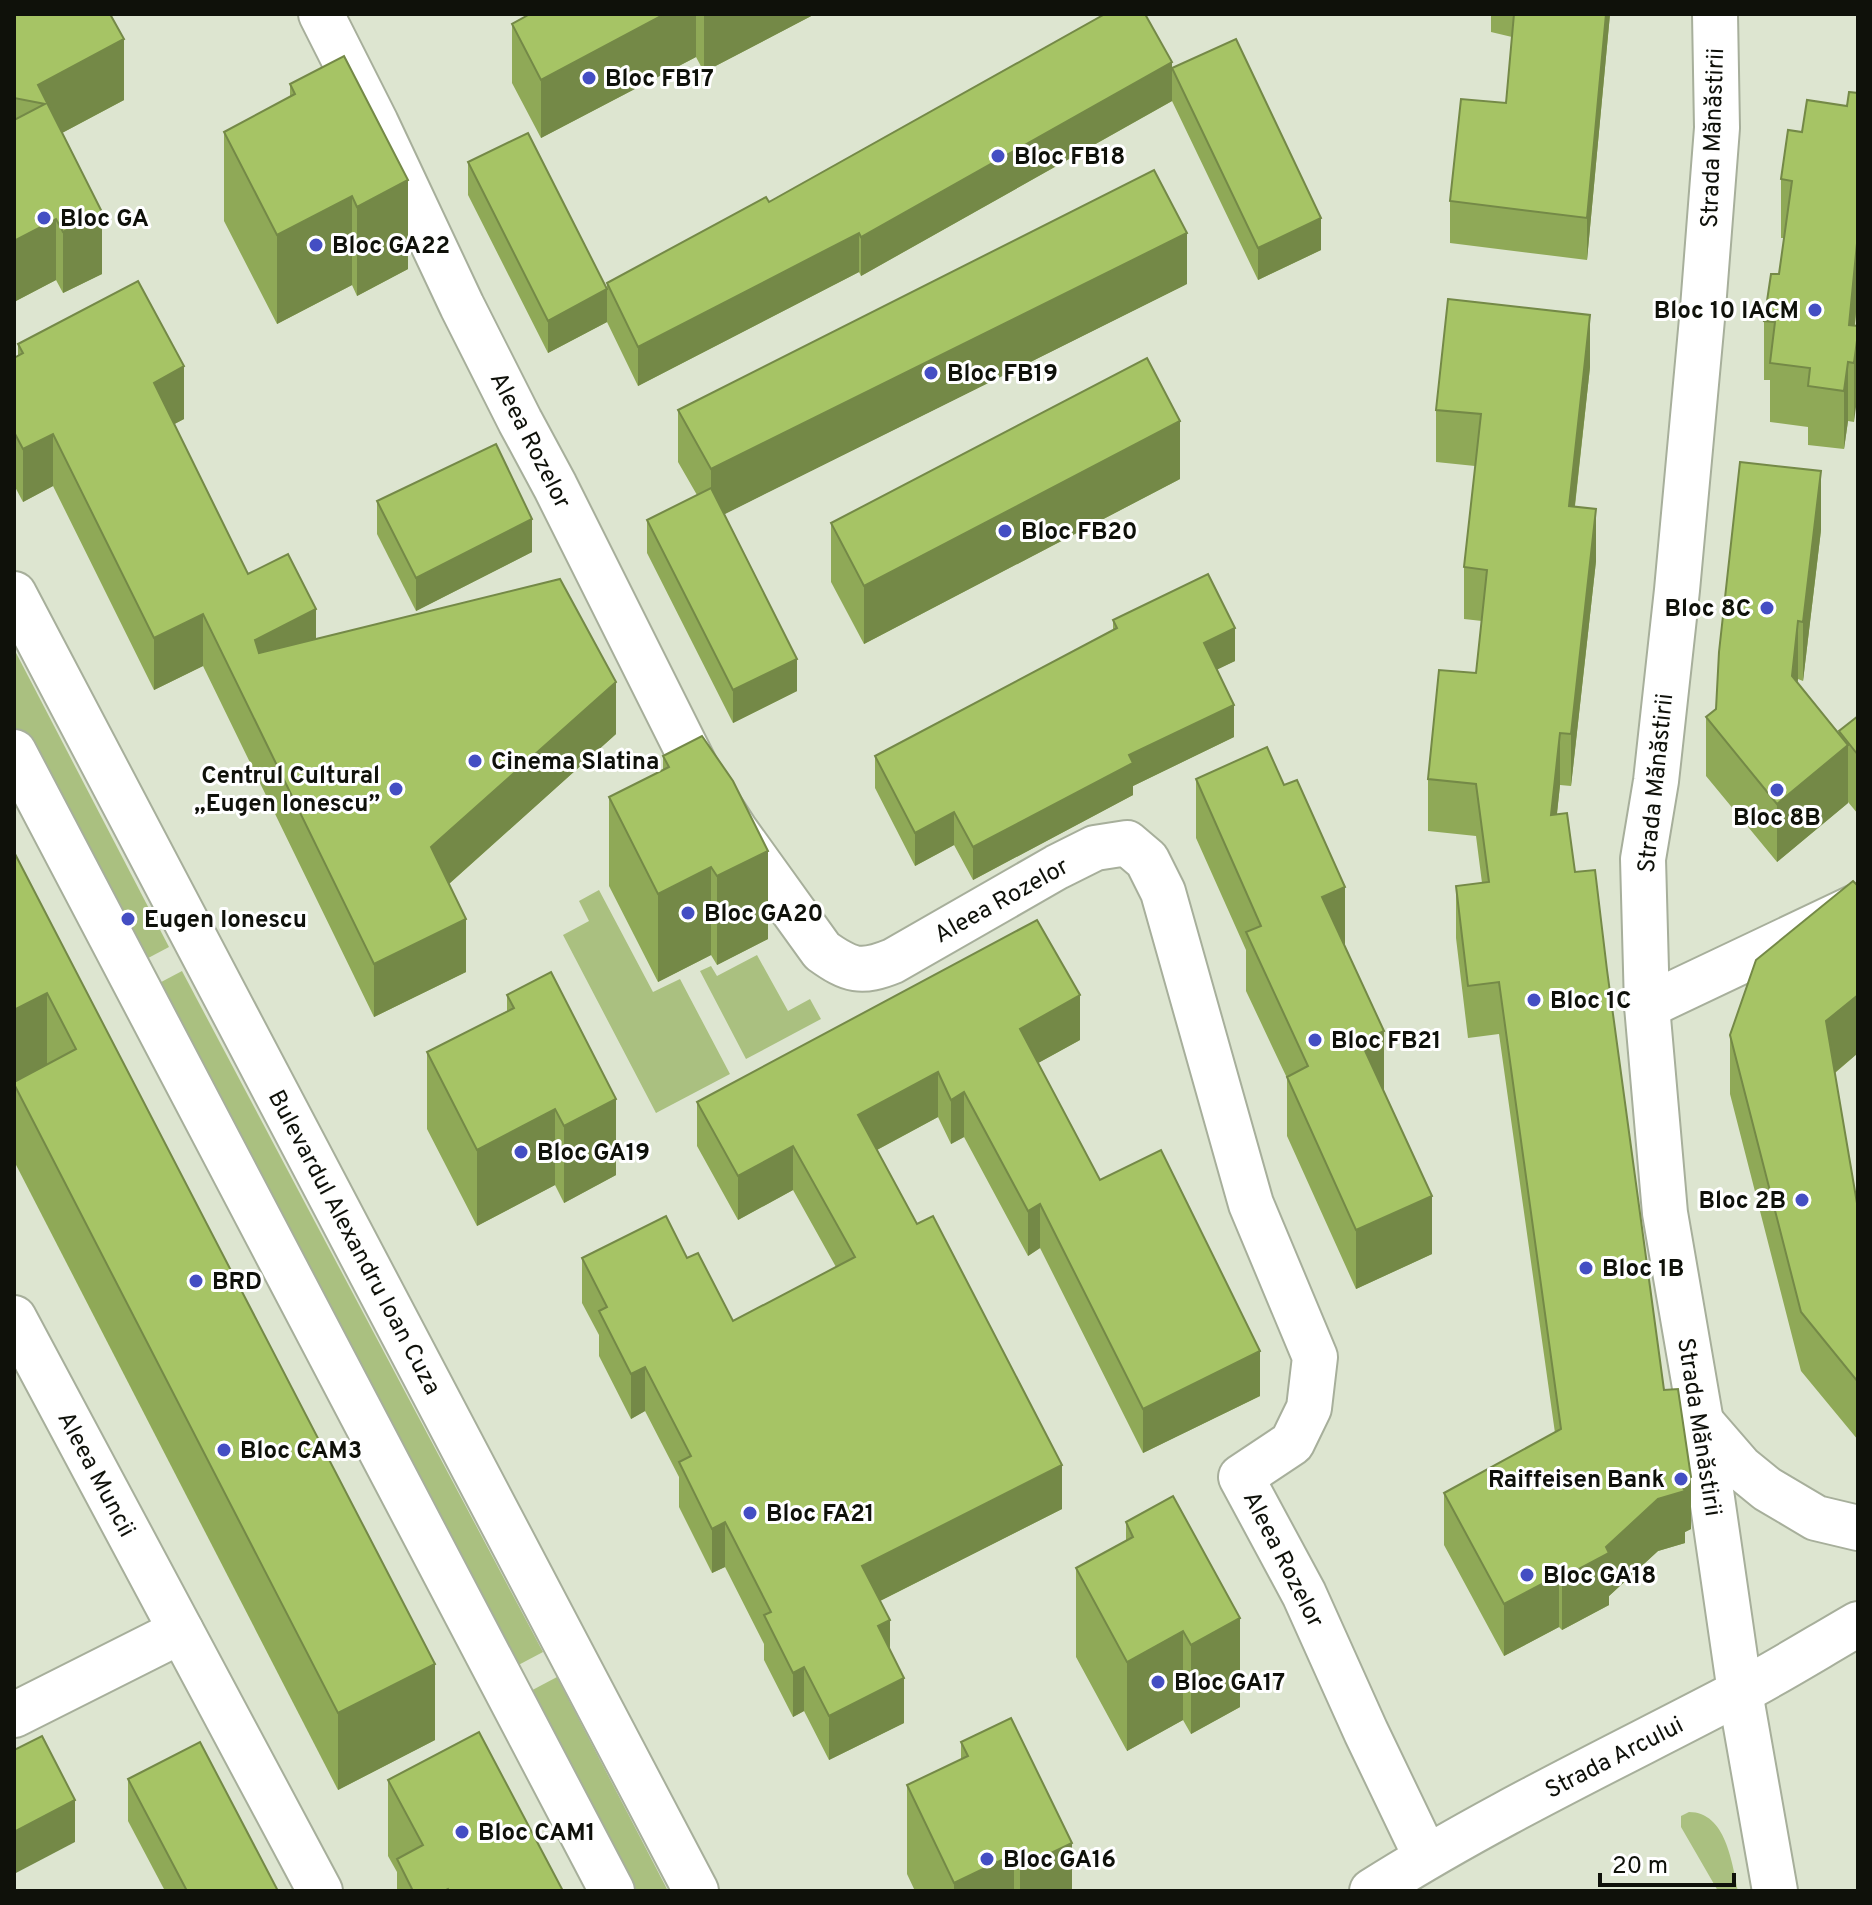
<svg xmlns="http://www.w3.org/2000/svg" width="1872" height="1905" viewBox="0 0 1872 1905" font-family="Overpass,sans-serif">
<rect width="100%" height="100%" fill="#dde5d0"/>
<g fill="#aac080">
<polygon points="14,649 169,947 135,965 14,735"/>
<polygon points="599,890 653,992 680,979 730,1074 656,1113 563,935 589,921 579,901"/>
<polygon points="757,955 788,1011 810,999 821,1019 746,1059 700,971 711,966 717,976"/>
<polygon points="182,971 543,1652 509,1670 148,989"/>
<polygon points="557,1677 668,1891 628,1891 523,1695"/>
<path d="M1689 1812C1726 1812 1732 1863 1738 1891H1718L1681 1827V1816Z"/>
</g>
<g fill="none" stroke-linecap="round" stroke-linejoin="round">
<g stroke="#a7af9b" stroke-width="48">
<g id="minor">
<path d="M321 14 376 123 462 306 520 421 555 486 701 778 735 830 822 951C850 971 861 974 893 961L1057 867 1095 848 1127 843 1147 860 1163 892 1251 1204 1315 1357 1309 1408 1292 1443 1241 1477 1304 1594 1366 1732 1426 1857"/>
<polyline points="1715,14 1717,128 1703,308 1677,590 1656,781 1643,859 1647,1006 1665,1213 1701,1422 1740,1692 1775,1891"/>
<polyline points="1647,1006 1858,906"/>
<polyline points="14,1318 320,1891"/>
<polyline points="1701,1422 1740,1467 1767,1489 1816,1518 1858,1528"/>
<polyline points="14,1715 181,1631"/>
<path d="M1372 1891C1489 1817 1614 1758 1736 1694 1778 1672 1818 1647 1858 1624"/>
</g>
</g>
<g stroke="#a7af9b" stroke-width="48">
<g id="major">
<polyline points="14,594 696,1891"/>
<polyline points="14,752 612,1891"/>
</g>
</g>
<use href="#minor" stroke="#fff" stroke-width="44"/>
<use href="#major" stroke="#fff" stroke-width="44"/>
</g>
<g fill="#8fa957">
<polygon points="14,14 124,100 62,133 102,274 63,293 56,280 14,302"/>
<polygon points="530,14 815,14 704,72 696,57 541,138 512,83 512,24"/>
<polygon points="1491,14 1610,14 1587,260 1450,243 1450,201 1506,103 1512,37 1491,32"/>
<polygon points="1172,68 1321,250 1258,280 1172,101 861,276 859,272 638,386 607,322 548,353 468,195 468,162 607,289 607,283 769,202"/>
<polygon points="290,84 408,269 357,296 352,285 277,324 224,221 224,132 290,97"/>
<polygon points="1858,93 1858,291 1855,326 1854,422 1848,421 1844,449 1808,445 1808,427 1770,422 1770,380 1764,380 1764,321 1779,274 1784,238 1781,238 1781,179 1802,132 1847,106"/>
<polygon points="1187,284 724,514 797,691 733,723 647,553 647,520 697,495 678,462 678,410"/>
<polygon points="18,344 184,419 174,424 248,574 316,639 616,734 449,884 466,972 374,1017 203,666 154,690 53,486 23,502 14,485 14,358 18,355"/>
<polygon points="1590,367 1575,506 1596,561 1571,786 1560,785 1557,814 1607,970 1664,1390 1691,1529 1685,1532 1685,1543 1658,1551 1609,1596 1609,1605 1562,1630 1559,1627 1504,1656 1444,1545 1444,1493 1555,1433 1499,1034 1468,1038 1456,938 1456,886 1482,883 1476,836 1428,831 1428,779 1476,673 1482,621 1464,619 1464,567 1475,466 1436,462 1436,410"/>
<polygon points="1180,479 864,644 831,582 831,523"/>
<polygon points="377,501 532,552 416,611 377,534"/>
<polygon points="1821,530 1803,681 1798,679 1797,683 1839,733 1839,731 1858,716 1858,814 1848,802 1848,803 1777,862 1706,776 1706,717 1716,709"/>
<polygon points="1113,620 1235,661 1217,669 1234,737 1133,786 1133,795 973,880 954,845 915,866 875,788 875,756 1113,630"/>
<polygon points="663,756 768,939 717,965 711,955 658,982 609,886 609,797 663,770"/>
<polygon points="1196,779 1345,946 1383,1090 1432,1254 1356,1289 1287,1136 1287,1078 1246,991 1246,950 1196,838"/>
<polygon points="14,852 435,1740 338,1790 14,1161"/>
<polygon points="1858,886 1858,1053 1835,1073 1858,1209 1858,1440 1801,1371 1730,1094 1730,1035"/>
<polygon points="507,995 616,1175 564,1203 555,1185 477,1226 427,1129 427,1052 507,1011"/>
<polygon points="1080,1040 1038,1063 1100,1180 1260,1396 1143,1453 1040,1248 1028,1256 964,1137 951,1144 938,1117 877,1150 1062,1509 880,1601 904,1723 829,1760 804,1711 793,1717 764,1660 764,1644 725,1567 712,1573 679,1507 679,1477 645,1411 631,1419 599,1356 599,1335 582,1303 582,1258 687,1258 733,1321 836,1267 793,1190 738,1220 697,1146 697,1102"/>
<polygon points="1126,1522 1240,1707 1191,1734 1183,1720 1127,1751 1076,1657 1076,1568 1126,1541"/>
<polygon points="961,1742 1072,1891 915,1891 907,1874 907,1785 961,1759"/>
<polygon points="128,1779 278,1891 165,1891 128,1821"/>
<polygon points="388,1780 563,1891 397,1891 397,1872 388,1856"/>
</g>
<g fill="#748947">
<polygon points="665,14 696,14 696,57 541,138 541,80"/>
<polygon points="704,14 815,14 704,72"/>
<polygon points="1606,14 1610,14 1587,260 1587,218"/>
<polygon points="124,39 124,100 45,142 45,104 38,85"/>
<polygon points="1172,62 1172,101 861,276 861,237"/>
<polygon points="408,180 408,269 357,296 357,207"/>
<polygon points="352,196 352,285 277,324 277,235"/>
<polygon points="102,212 102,274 63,293 63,232"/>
<polygon points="1321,218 1321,250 1258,280 1258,248"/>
<polygon points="56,219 56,280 14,302 14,241"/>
<polygon points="859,233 859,272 638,386 638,347"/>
<polygon points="1187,233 1187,284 711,521 711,469"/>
<polygon points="1858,233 1858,291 1851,363 1849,325"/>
<polygon points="607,289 607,322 548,353 548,321"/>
<polygon points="1590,315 1590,367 1569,558 1569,506"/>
<polygon points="1858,333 1858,392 1854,422 1854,363"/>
<polygon points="1848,362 1848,421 1844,449 1844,391"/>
<polygon points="184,366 184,419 154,435 154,383"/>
<polygon points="1180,421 1180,479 864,644 864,586"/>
<polygon points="53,434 53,486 23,502 23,449"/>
<polygon points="1821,471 1821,530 1803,681 1803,622"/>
<polygon points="1596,509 1596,561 1571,786 1571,734"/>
<polygon points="532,519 532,552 416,611 416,578"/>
<polygon points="316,609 316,662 255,693 255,640"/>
<polygon points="203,614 203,666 154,690 154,638"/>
<polygon points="1798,621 1798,679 1792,735 1792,676"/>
<polygon points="1235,628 1235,661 1204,676 1204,643"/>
<polygon points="797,659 797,691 733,723 733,690"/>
<polygon points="616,682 616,734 431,900 431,847"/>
<polygon points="1234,705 1234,737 1133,786 1133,795 973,880 973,847 1129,755"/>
<polygon points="1560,733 1560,785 1551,867 1551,815"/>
<polygon points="1848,745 1848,803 1777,862 1777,804"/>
<polygon points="954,812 954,845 915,866 915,833"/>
<polygon points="768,851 768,939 717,965 717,876"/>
<polygon points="711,867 711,955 658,982 658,894"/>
<polygon points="1345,887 1345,946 1322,897"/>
<polygon points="466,919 466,972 374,1017 374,964"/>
<polygon points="47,993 47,1069 14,1084 14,1010"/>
<polygon points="1080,995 1080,1040 1020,1073 1020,1029"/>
<polygon points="1858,995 1858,1053 1826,1080 1826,1021"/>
<polygon points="1384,1031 1384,1090 1361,1100 1361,1042"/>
<polygon points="938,1072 938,1117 858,1160 858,1115"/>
<polygon points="964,1092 964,1137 951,1144 951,1100"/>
<polygon points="616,1099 616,1175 564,1203 564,1126"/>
<polygon points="555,1109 555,1185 477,1226 477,1150"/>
<polygon points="793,1146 793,1190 738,1220 738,1176"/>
<polygon points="1432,1196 1432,1254 1356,1289 1356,1230"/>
<polygon points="1040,1204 1040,1248 1028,1256 1028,1211"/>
<polygon points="1260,1351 1260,1396 1143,1453 1143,1409"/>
<polygon points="645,1367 645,1411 631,1419 631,1374"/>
<polygon points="1062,1465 1062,1509 862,1610 862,1566"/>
<polygon points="1691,1477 1691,1529 1685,1532 1685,1543 1658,1551 1609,1596 1609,1605 1562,1630 1562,1578 1606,1547 1658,1499 1680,1483"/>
<polygon points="725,1522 725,1567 712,1573 712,1529"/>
<polygon points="1559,1575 1559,1627 1504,1656 1504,1604"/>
<polygon points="1240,1618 1240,1707 1191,1734 1191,1645"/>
<polygon points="890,1620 890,1664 878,1626"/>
<polygon points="1183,1631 1183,1720 1127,1751 1127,1662"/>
<polygon points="435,1664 435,1740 338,1790 338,1713"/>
<polygon points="804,1667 804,1711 793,1717 793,1673"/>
<polygon points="904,1678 904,1723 829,1760 829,1716"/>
<polygon points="75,1800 75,1842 14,1874 14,1832"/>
<polygon points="1072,1843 1072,1891 1020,1891 1020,1868"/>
<polygon points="1014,1854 1014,1891 954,1891 954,1883"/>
</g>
<g fill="#a6c465" stroke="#748947" stroke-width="2">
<polygon points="14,14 110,14 124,39 38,85 102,212 63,232 56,219 14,241 14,120 45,104 14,98"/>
<polygon points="530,14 665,14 541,80 512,24"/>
<polygon points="1105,14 1145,14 1172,62 861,237 859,233 638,347 607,283 766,197 769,202"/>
<polygon points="1514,14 1606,14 1587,218 1450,201 1461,99 1506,103"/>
<polygon points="1236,39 1321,218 1258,248 1172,68"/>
<polygon points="344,56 408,180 357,207 352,196 277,235 224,132 295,94 290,84"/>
<polygon points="1849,92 1858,93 1858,233 1849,325 1858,326 1858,333 1854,363 1848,362 1844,391 1808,386 1810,368 1770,363 1775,322 1764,321 1771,274 1779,274 1792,181 1781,179 1788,130 1802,132 1807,100 1847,106"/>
<polygon points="528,133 607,289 548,321 468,162"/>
<polygon points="1154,170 1187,233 711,469 678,410"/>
<polygon points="138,281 184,366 154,383 248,574 288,554 316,609 255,640 259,653 560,579 616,682 431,847 466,919 374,964 203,614 154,638 53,434 23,449 14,432 14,358 23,353 18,344"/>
<polygon points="1448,299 1590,315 1569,506 1596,509 1571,734 1560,733 1551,815 1567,813 1575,872 1595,870 1607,970 1664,1390 1678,1389 1691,1477 1680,1483 1685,1491 1658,1499 1606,1547 1609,1553 1562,1578 1559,1575 1504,1604 1444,1493 1561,1429 1499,982 1468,986 1456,886 1489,882 1476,784 1428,779 1439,670 1476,673 1487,570 1464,567 1481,414 1436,410"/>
<polygon points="1147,358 1180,421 864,586 831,523"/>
<polygon points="496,444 532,519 416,578 377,501"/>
<polygon points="1740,462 1821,471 1803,622 1798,621 1792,676 1848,745 1777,804 1706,717 1716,709 1719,652"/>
<polygon points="711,488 797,659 733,690 647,520"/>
<polygon points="1208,574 1235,628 1204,643 1234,705 1129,755 1133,763 973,847 954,812 915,833 875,756 1117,628 1113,620"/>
<polygon points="1858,716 1858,755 1839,731"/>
<polygon points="702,736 733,781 768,851 717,876 711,867 658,894 609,797 669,767 663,756"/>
<polygon points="1267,747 1284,785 1297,780 1345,887 1322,897 1384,1031 1361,1042 1432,1196 1356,1230 1287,1077 1308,1066 1246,932 1261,926 1196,779"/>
<polygon points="14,852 435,1664 338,1713 14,1084 14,1082 76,1049 47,993 14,1010"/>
<polygon points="1853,881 1858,886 1858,995 1826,1021 1858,1209 1858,1382 1801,1312 1730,1035 1756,960"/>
<polygon points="1037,920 1080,995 1020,1029 1100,1180 1161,1150 1260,1351 1143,1409 1040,1204 1028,1211 964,1092 951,1100 938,1072 858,1115 917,1224 933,1216 1062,1465 862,1566 890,1620 878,1626 904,1678 829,1716 804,1667 793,1673 764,1615 771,1612 725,1522 712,1529 679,1462 691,1456 645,1367 631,1374 599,1311 607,1307 582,1258 666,1216 687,1258 698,1253 733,1321 855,1257 793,1146 738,1176 697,1102"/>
<polygon points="551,972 616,1099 564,1126 555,1109 477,1150 427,1052 514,1008 507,995"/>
<polygon points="1173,1496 1240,1618 1191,1645 1183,1631 1127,1662 1076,1568 1133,1537 1126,1522"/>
<polygon points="1011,1718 1072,1843 1020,1868 1014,1854 954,1883 907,1785 968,1756 961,1742"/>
<polygon points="479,1732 563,1891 449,1891 448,1889 444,1891 413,1891 397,1859 423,1845 388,1780"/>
<polygon points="42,1736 75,1800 14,1832 14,1750"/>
<polygon points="200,1742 278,1891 187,1891 128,1779"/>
</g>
<g fill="#444ec3" stroke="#fff" stroke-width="3">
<circle cx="589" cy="78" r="8"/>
<circle cx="998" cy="156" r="8"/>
<circle cx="44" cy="218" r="8"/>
<circle cx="316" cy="245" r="8"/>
<circle cx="1815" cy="310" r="8"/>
<circle cx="931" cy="373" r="8"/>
<circle cx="1005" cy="531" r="8"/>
<circle cx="1767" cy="608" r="8"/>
<circle cx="475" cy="761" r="8"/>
<circle cx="396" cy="789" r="8"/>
<circle cx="1777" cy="790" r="8"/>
<circle cx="688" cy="913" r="8"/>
<circle cx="128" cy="919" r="8"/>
<circle cx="1534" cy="1000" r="8"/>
<circle cx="1315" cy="1040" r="8"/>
<circle cx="521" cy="1152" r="8"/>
<circle cx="1802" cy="1200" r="8"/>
<circle cx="1586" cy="1268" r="8"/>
<circle cx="196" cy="1281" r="8"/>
<circle cx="224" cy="1450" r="8"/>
<circle cx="1681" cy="1479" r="8"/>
<circle cx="750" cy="1513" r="8"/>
<circle cx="1527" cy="1575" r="8"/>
<circle cx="1158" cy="1682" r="8"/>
<circle cx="462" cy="1832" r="8"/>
<circle cx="987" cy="1859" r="8"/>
</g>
<g text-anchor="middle" stroke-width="6" stroke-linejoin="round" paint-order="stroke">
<g font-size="24" font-weight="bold" fill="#0f110a" stroke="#fff" text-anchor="start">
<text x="605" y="86">Bloc FB17</text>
<text x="1014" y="164">Bloc FB18</text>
<text x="60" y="226">Bloc GA</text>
<text x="332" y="253">Bloc GA22</text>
<text x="1799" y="318" text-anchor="end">Bloc 10 IACM</text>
<text x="947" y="381">Bloc FB19</text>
<text x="1021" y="539">Bloc FB20</text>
<text x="1751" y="616" text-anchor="end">Bloc 8C</text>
<text x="491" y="769">Cinema Slatina</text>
<text x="380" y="783" text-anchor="end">Centrul Cultural<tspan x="380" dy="28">„Eugen Ionescu”</tspan></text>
<text x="1777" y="825" text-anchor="middle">Bloc 8B</text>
<text x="704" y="921">Bloc GA20</text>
<text x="144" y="927">Eugen Ionescu</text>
<text x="1550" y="1008">Bloc 1C</text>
<text x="1331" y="1048">Bloc FB21</text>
<text x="537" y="1160">Bloc GA19</text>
<text x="1786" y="1208" text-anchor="end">Bloc 2B</text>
<text x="1602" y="1276">Bloc 1B</text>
<text x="212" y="1289">BRD</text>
<text x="240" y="1458">Bloc CAM3</text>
<text x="1665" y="1487" text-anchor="end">Raiffeisen Bank</text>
<text x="766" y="1521">Bloc FA21</text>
<text x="1543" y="1583">Bloc GA18</text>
<text x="1174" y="1690">Bloc GA17</text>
<text x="478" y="1840">Bloc CAM1</text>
<text x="1003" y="1867">Bloc GA16</text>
</g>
<g font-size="24" fill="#0f110a" stroke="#fff">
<text transform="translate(1712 138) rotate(-88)" y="8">Strada Mănăstirii</text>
<text transform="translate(531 440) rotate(63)" y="8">Aleea Rozelor</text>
<text transform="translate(1655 783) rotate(-84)" y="8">Strada Mănăstirii</text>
<text transform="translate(1001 900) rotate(-29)" y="8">Aleea Rozelor</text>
<text transform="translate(355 1242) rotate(62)" y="8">Bulevardul Alexandru Ioan Cuza</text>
<text transform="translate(1700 1427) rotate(81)" y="8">Strada Mănăstirii</text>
<text transform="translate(97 1474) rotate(62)" y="8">Aleea Muncii</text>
<text transform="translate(1284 1559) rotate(63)" y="8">Aleea Rozelor</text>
<text transform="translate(1614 1757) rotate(-27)" y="8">Strada Arcului</text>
</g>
</g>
<rect width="1872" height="1905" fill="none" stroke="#0f110a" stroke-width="32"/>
<path d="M1600 1873v12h134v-12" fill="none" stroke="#0f110a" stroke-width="4"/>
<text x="1612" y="1873" font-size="24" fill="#0f110a" stroke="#ffffff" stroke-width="6" paint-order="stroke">20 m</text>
</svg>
